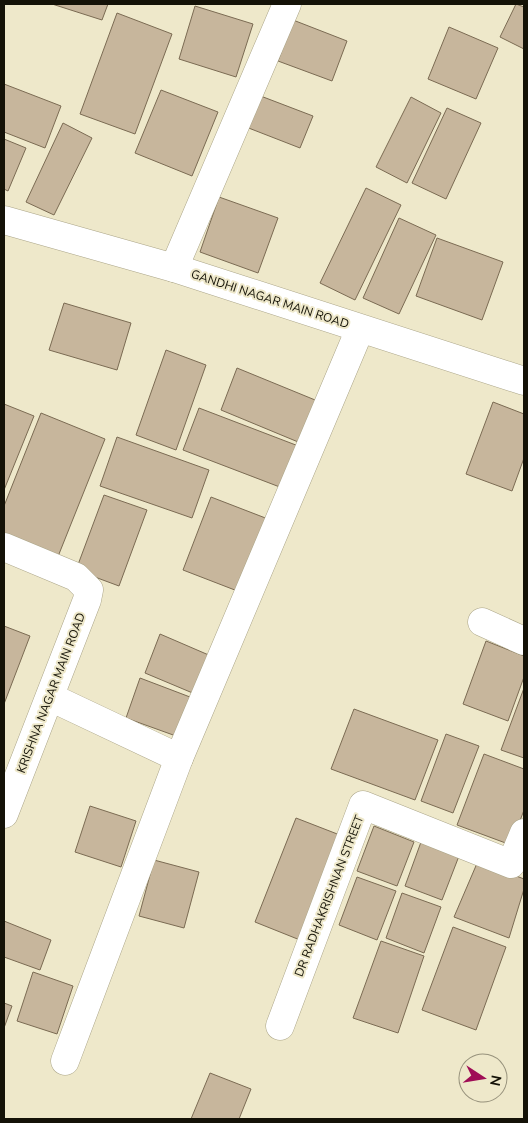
<svg xmlns="http://www.w3.org/2000/svg" width="528" height="1123" viewBox="0 0 528 1123" font-family="'Nunito Sans',sans-serif">
<rect width="100%" height="100%" fill="#eee8ca"/>
<g fill="#c7b69c" stroke="#7b6b53">
<polygon points="52,4 108,4 102,20"/>
<polygon points="516,4 524,7 524,49 500,37"/>
<polygon points="195,6 253,24 236,77 179,59"/>
<polygon points="117,13 172,34 135,134 80,114"/>
<polygon points="293,20 347,41 332,81 278,61"/>
<polygon points="449,27 498,48 476,99 428,79"/>
<polygon points="4,84 61,106 45,148 4,132"/>
<polygon points="161,90 218,112 192,176 135,153"/>
<polygon points="258,95 313,116 300,148 246,127"/>
<polygon points="411,97 441,113 407,183 376,167"/>
<polygon points="447,108 481,123 446,199 412,183"/>
<polygon points="63,123 92,138 54,215 26,202"/>
<polygon points="4,139 26,148 8,191 4,189"/>
<polygon points="366,188 401,205 355,300 320,283"/>
<polygon points="219,197 278,218 258,273 200,252"/>
<polygon points="399,218 436,235 399,314 363,298"/>
<polygon points="437,238 503,262 482,320 416,296"/>
<polygon points="64,303 131,323 117,370 49,350"/>
<polygon points="166,350 206,365 176,450 136,435"/>
<polygon points="237,368 320,402 303,444 221,410"/>
<polygon points="493,402 524,414 524,458 512,491 466,474"/>
<polygon points="4,404 34,416 4,490"/>
<polygon points="199,408 301,447 285,489 183,450"/>
<polygon points="41,413 105,439 57,559 4,538 4,506"/>
<polygon points="117,437 209,470 192,518 100,486"/>
<polygon points="104,495 147,510 119,586 76,570"/>
<polygon points="211,497 268,519 240,592 183,570"/>
<polygon points="4,626 30,636 4,704"/>
<polygon points="160,634 211,656 195,694 145,673"/>
<polygon points="486,641 524,656 524,677 508,721 463,704"/>
<polygon points="140,678 190,697 176,736 126,718"/>
<polygon points="524,688 524,758 501,750"/>
<polygon points="354,709 438,740 415,800 331,769"/>
<polygon points="446,734 479,746 453,813 421,801"/>
<polygon points="484,754 524,769 524,810 511,845 457,825"/>
<polygon points="90,806 136,821 121,867 75,852"/>
<polygon points="296,818 345,837 305,942 255,922"/>
<polygon points="374,826 414,842 397,886 357,871"/>
<polygon points="421,842 459,856 442,900 405,886"/>
<polygon points="154,860 199,872 184,928 139,916"/>
<polygon points="478,861 524,879 524,889 509,938 454,917"/>
<polygon points="357,877 396,891 377,940 339,925"/>
<polygon points="402,893 441,907 424,953 386,938"/>
<polygon points="4,921 51,940 40,970 4,957"/>
<polygon points="453,927 506,947 476,1030 422,1010"/>
<polygon points="381,941 424,956 398,1033 353,1018"/>
<polygon points="33,972 73,986 57,1034 17,1021"/>
<polygon points="4,1003 12,1006 4,1028"/>
<polygon points="210,1073 251,1089 239,1119 191,1119"/>
</g>
<g fill="none" stroke-linecap="round" stroke-linejoin="round">
<g stroke="#aba588" stroke-width="29">
<g id="minor">
<polyline points="287,4 174,268 524,381"/>
<polyline points="4,220 174,268"/>
<polyline points="4,547 76,577 89,590 87,600 4,814"/>
<polyline points="482,622 524,641"/>
<polyline points="50,697 179,758"/>
<polyline points="280,1026 363,805 511,864 524,833"/>
<polyline points="65,1061 179,758 360,329"/>
</g>
</g>
<use href="#minor" stroke="#fff" stroke-width="28"/>
</g>
<g text-anchor="middle" stroke-width="4" stroke-linejoin="round" paint-order="stroke">
<g font-size="12" fill="#141207" stroke="#eee8ca">
<text transform="translate(270 299) rotate(18)" y="4">GANDHI NAGAR MAIN ROAD</text>
<text transform="translate(51 693) rotate(-69)" y="4">KRISHNA NAGAR MAIN ROAD</text>
<text transform="translate(329 896) rotate(-69)" y="4">DR RADHAKRISHNAN STREET</text>
</g>
</g>
<rect width="528" height="1123" fill="none" stroke="#141207" stroke-width="10"/>
<g transform="translate(483 1078) rotate(102)"><circle r="24" fill="#eee8ca" stroke="#97927c"/>
<path d="M0-4L9 19L0 12L-9 19Z" fill="#9f0d56"/>
<text y="-8" font-size="14" font-weight="bold" text-anchor="middle" fill="#141207">N</text>
</g>
</svg>
